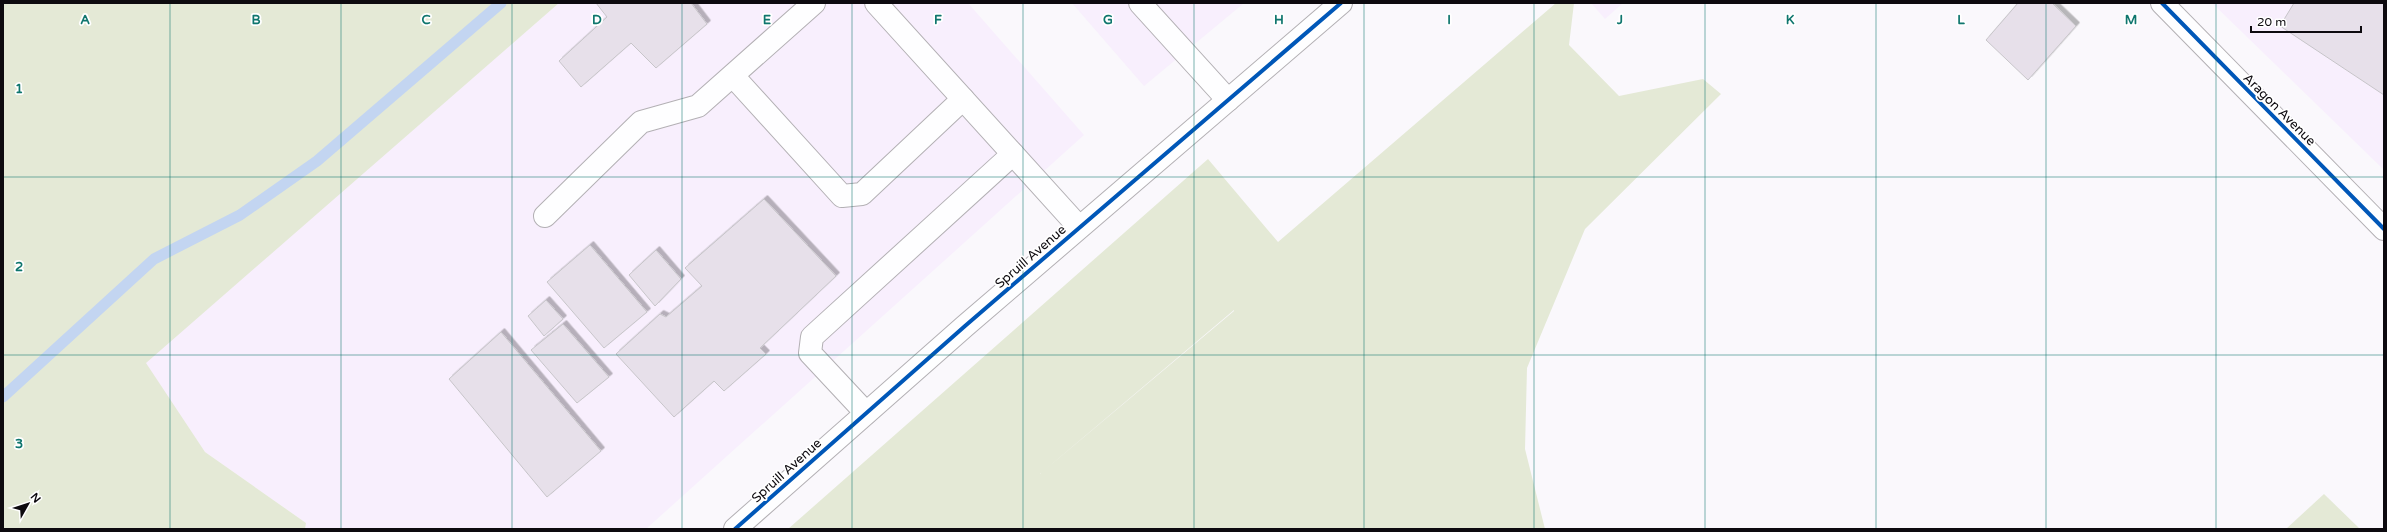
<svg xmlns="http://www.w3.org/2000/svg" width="2387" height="532" viewBox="0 0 2387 532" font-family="'Varela Round',sans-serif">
<defs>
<filter id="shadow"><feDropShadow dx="3.5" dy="-3.5" stdDeviation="0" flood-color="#0004"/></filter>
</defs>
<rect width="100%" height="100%" fill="#faf8fc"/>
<g fill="#f8effd">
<polygon points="559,3 968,3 1084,135 646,529 305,529 306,523 205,452 145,363"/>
<polygon points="1072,3 1244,3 1144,86"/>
<polygon points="1591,3 1623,3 1605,19"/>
<polygon points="2212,3 2384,3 2384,170"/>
</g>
<g fill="#e4e9d6" fill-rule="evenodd">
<polygon points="3,3 559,3 146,363 205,452 306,523 305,529 3,529"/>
<path d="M1556 3H1574L1569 45 1619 96 1703 79 1721 94 1585 229 1527 368 1525 449 1545 529H788L1208 159 1278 242ZM1234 310V311L1040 474Z"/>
<polygon points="2324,494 2360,529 2286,529"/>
</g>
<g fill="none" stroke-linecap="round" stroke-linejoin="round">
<polyline stroke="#c3d5f1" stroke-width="11" points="3,397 154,259 240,215 317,161 501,3"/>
</g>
<g fill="#e7e0ea" stroke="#c7c5c9" filter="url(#shadow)">
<polygon points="596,3 691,3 707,24 656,68 631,43 581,87 559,61 607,17"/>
<polygon points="2018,3 2052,3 2076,26 2028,80 1986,40"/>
<polygon points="2294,3 2384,3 2384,95 2280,26"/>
<polygon points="764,199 836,276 760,348 766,354 724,391 714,381 674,417 616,354 660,314 666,317 702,286 685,268"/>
<polygon points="590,245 647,312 604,348 547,282"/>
<polygon points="656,250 681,279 655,306 629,275"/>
<polygon points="546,300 563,319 544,336 528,316"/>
<polygon points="563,324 609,377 577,403 531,350"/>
<polygon points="501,332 601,451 547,497 449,379"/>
</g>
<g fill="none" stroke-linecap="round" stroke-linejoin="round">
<g stroke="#b3b0b4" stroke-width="24">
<g id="minor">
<polyline points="876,3 1079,227"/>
<polyline points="1140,3 1228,100"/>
<polyline points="2162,3 2384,229"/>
<polyline points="733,76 842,196 862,194 963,99"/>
<polyline points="545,216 641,122 698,106 814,3"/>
<polyline points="866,413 810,353 812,337 1013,154"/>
<polyline points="735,529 965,326 1341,3"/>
</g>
</g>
<use href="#minor" stroke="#fefeff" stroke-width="22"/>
<g stroke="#fff" stroke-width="6">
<g id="cycleway">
<polyline points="2162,3 2384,229"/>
<polyline points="735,529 965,326 1341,3"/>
</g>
</g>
<use href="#cycleway" stroke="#0057b8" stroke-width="4"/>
</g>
<path fill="none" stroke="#0f766e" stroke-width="1" stroke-opacity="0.55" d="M170 3V529M341 3V529M512 3V529M682 3V529M852 3V529M1023 3V529M1194 3V529M1364 3V529M1534 3V529M1705 3V529M1876 3V529M2046 3V529M2216 3V529M3 177H2384M3 355H2384"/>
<g text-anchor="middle" stroke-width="3.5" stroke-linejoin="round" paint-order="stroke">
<g font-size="13" fill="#0d0a0f" stroke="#fff">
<text transform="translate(2280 109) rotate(45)" y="5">Aragon Avenue</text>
<text transform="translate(1030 256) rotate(-41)" y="5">Spruill Avenue</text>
<text transform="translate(786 470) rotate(-42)" y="5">Spruill Avenue</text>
</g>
</g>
<g font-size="13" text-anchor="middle" font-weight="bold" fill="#0f766e" stroke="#fff" stroke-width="3.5" stroke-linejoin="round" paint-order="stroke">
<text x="85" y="24">A</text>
<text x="256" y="24">B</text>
<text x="426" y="24">C</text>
<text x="597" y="24">D</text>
<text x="767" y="24">E</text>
<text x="938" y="24">F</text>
<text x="1108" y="24">G</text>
<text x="1279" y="24">H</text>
<text x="1449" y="24">I</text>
<text x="1620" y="24">J</text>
<text x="1790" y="24">K</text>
<text x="1961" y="24">L</text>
<text x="2131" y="24">M</text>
<text x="19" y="93">1</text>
<text x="19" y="271">2</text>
<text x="19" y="448">3</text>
</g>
<rect width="2387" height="532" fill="none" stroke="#0d0a0f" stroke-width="8"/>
<g transform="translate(28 504) rotate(51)" stroke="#ffffff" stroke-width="3" paint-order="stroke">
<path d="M0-3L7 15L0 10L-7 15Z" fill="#0d0a0f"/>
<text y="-6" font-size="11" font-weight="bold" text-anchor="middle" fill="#0d0a0f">N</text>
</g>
<path d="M2251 26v6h110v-6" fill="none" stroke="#0d0a0f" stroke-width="2"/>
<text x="2257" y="26" font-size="12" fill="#0d0a0f" stroke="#ffffff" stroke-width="3" paint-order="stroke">20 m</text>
</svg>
